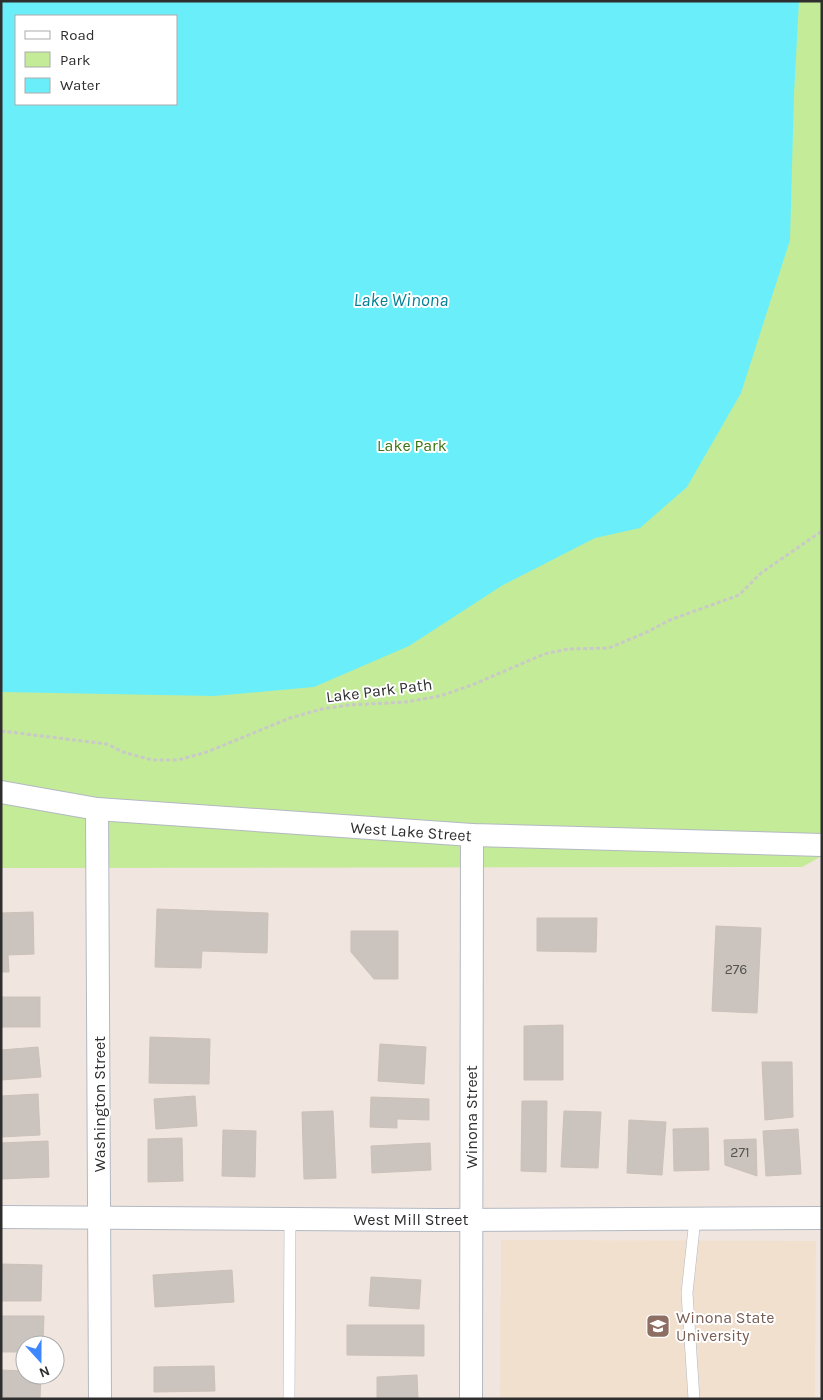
<svg xmlns="http://www.w3.org/2000/svg" width="823" height="1400" viewBox="0 0 823 1400" font-family="Karla,sans-serif">
<rect width="100%" height="100%" fill="#f0e6df"/>
<polygon fill="#f2e0ce" points="501,1240 816,1241 815,1399 500,1399"/>
<path fill="#c4eb97" fill-rule="evenodd" d="M1 1H822V856L802 867 1 868ZM16 16H176V104H16Z"/>
<path fill="#6aeffa" fill-rule="evenodd" d="M1 1H799L794 94 790 240 741 393 687 487 640 528 595 538 503 585 409 646 314 687 214 696 1 692ZM16 16H176V104H16Z"/>
<g fill="#cbc4be" stroke="#ccc1b8">
<polygon points="157,909 268,913 267,953 202,951 201,968 155,967"/>
<polygon points="33,912 34,954 8,955 9,972 1,972 1,913"/>
<polygon points="537,918 597,918 596,952 537,951"/>
<polygon points="716,926 761,928 757,1013 712,1011"/>
<polygon points="351,931 398,931 398,979 374,979 351,952"/>
<rect x="1" y="997" width="39" height="30"/>
<polygon points="563,1025 563,1080 524,1080 524,1026"/>
<polygon points="150,1037 210,1039 209,1084 149,1083"/>
<polygon points="380,1044 426,1047 424,1084 378,1081"/>
<polygon points="38,1047 41,1077 1,1080 1,1050"/>
<polygon points="762,1062 792,1062 793,1117 765,1120"/>
<polygon points="38,1094 40,1135 1,1137 1,1096"/>
<polygon points="195,1096 197,1126 156,1129 154,1099"/>
<polygon points="371,1097 429,1099 429,1120 397,1119 397,1128 370,1127"/>
<polygon points="522,1101 547,1101 546,1172 521,1171"/>
<polygon points="333,1111 336,1178 304,1179 302,1112"/>
<polygon points="564,1111 601,1112 598,1168 561,1167"/>
<polygon points="629,1120 666,1122 662,1175 627,1173"/>
<polygon points="708,1128 709,1170 674,1171 673,1129"/>
<polygon points="798,1129 801,1174 766,1176 763,1131"/>
<polygon points="223,1130 256,1131 255,1177 222,1176"/>
<polygon points="182,1138 183,1181 148,1182 148,1139"/>
<polygon points="756,1139 757,1176 725,1165 724,1140"/>
<polygon points="48,1141 49,1177 1,1179 1,1143"/>
<polygon points="430,1143 431,1170 372,1173 371,1146"/>
<polygon points="1,1264 42,1265 41,1301 1,1301"/>
<polygon points="232,1270 234,1302 155,1307 153,1275"/>
<polygon points="371,1277 421,1280 419,1309 369,1306"/>
<polygon points="1,1316 44,1316 43,1345 25,1345 25,1352 1,1352"/>
<polygon points="347,1325 424,1325 424,1356 347,1355"/>
<polygon points="214,1366 215,1391 154,1392 154,1367"/>
<polygon points="1,1370 25,1371 25,1375 41,1375 40,1399 1,1399"/>
<polygon points="417,1375 418,1399 377,1399 377,1377"/>
</g>
<g fill="none" stroke-linecap="round" stroke-linejoin="round">
<g stroke="#b3b8c2" stroke-width="12">
<g id="lane">
<polyline points="289,1399 290,1219"/>
<polyline points="694,1399 687,1293 695,1219"/>
</g>
</g>
<g stroke="#b3b8c2" stroke-width="24">
<g id="street">
<polyline points="1,792 97,809 472,835 822,845"/>
<polyline points="97,809 100,1399"/>
<polyline points="1,1217 440,1220 822,1218"/>
<polyline points="471,1399 472,835"/>
</g>
</g>
<polyline stroke="#c9c9c9" stroke-width="3" stroke-dasharray="4 2.5" stroke-linecap="butt" points="1,731 107,744 123,752 152,760 178,760 207,752 290,718 322,709 349,705 406,702 440,696 472,685 544,654 568,649 609,648 645,633 670,620 739,595 761,573 822,531"/>
<use href="#lane" stroke="#fff" stroke-width="11"/>
<use href="#street" stroke="#fff" stroke-width="22"/>
</g>
<defs>
<g id="university-square" transform="scale(1.25)"><rect x="-9" y="-9" width="18" height="18" rx="4" fill="#8d6e63" stroke="#fff"/><path d="M0-5L7-2L0 1L-7-2ZM-4 1L0 2.5L4 1V4Q0 6-4 4Z" fill="#fff"/></g>
</defs>
<g fill-rule="evenodd">
<use href="#university-square" x="658" y="1326"/>
</g>
<g text-anchor="middle" stroke-width="4" stroke-linejoin="round" paint-order="stroke">
<g font-size="14" fill="#555452">
<text x="736" y="974">276</text>
<text x="740" y="1157">271</text>
</g>
<g font-size="16" fill="#3a7414" stroke="#fff">
<text x="412" y="451">Lake Park</text>
</g>
<g font-size="16" fill="#2e2e2e" stroke="#fff">
<text transform="translate(379 690) rotate(-7)" y="6">Lake Park Path</text>
<text transform="translate(411 831) rotate(4)" y="6">West Lake Street</text>
<text transform="translate(99 1104) rotate(-90)" y="6">Washington Street</text>
<text transform="translate(471 1117) rotate(-90)" y="6">Winona Street</text>
<text x="411" y="1225">West Mill Street</text>
</g>
<g font-size="16" fill="#785e54" stroke="#fff" text-anchor="start">
<text x="676" y="1323">Winona State<tspan x="676" dy="18">University</tspan></text>
</g>
<g font-size="18" font-style="italic" fill="#038097" stroke="#fff">
<text x="401" y="306">Lake Winona</text>
</g>
</g>
<rect width="823" height="1400" fill="none" stroke="#2e2e2e" stroke-width="5"/>
<rect x="15" y="15" width="162" height="90" fill="#ffffff" stroke="#ababab"/>
<rect x="25" y="31" width="25" height="8" fill="#ffffff" stroke="#ababab"/>
<text x="60" y="40" font-size="15" fill="#2e2e2e">Road</text>
<rect x="25" y="52" width="25" height="15" fill="#c4eb97" stroke="#ababab"/>
<text x="60" y="65" font-size="15" fill="#2e2e2e">Park</text>
<rect x="25" y="78" width="25" height="15" fill="#6aeffa" stroke="#ababab"/>
<text x="60" y="90" font-size="15" fill="#2e2e2e">Water</text>
<g transform="translate(40 1360) rotate(159)"><circle r="24" fill="#ffffff" stroke="#ababab"/>
<path d="M0-4L9 19L0 12L-9 19Z" fill="#3d86ff"/>
<text y="-8" font-size="14" font-weight="bold" text-anchor="middle" fill="#2e2e2e">N</text>
</g>
</svg>
